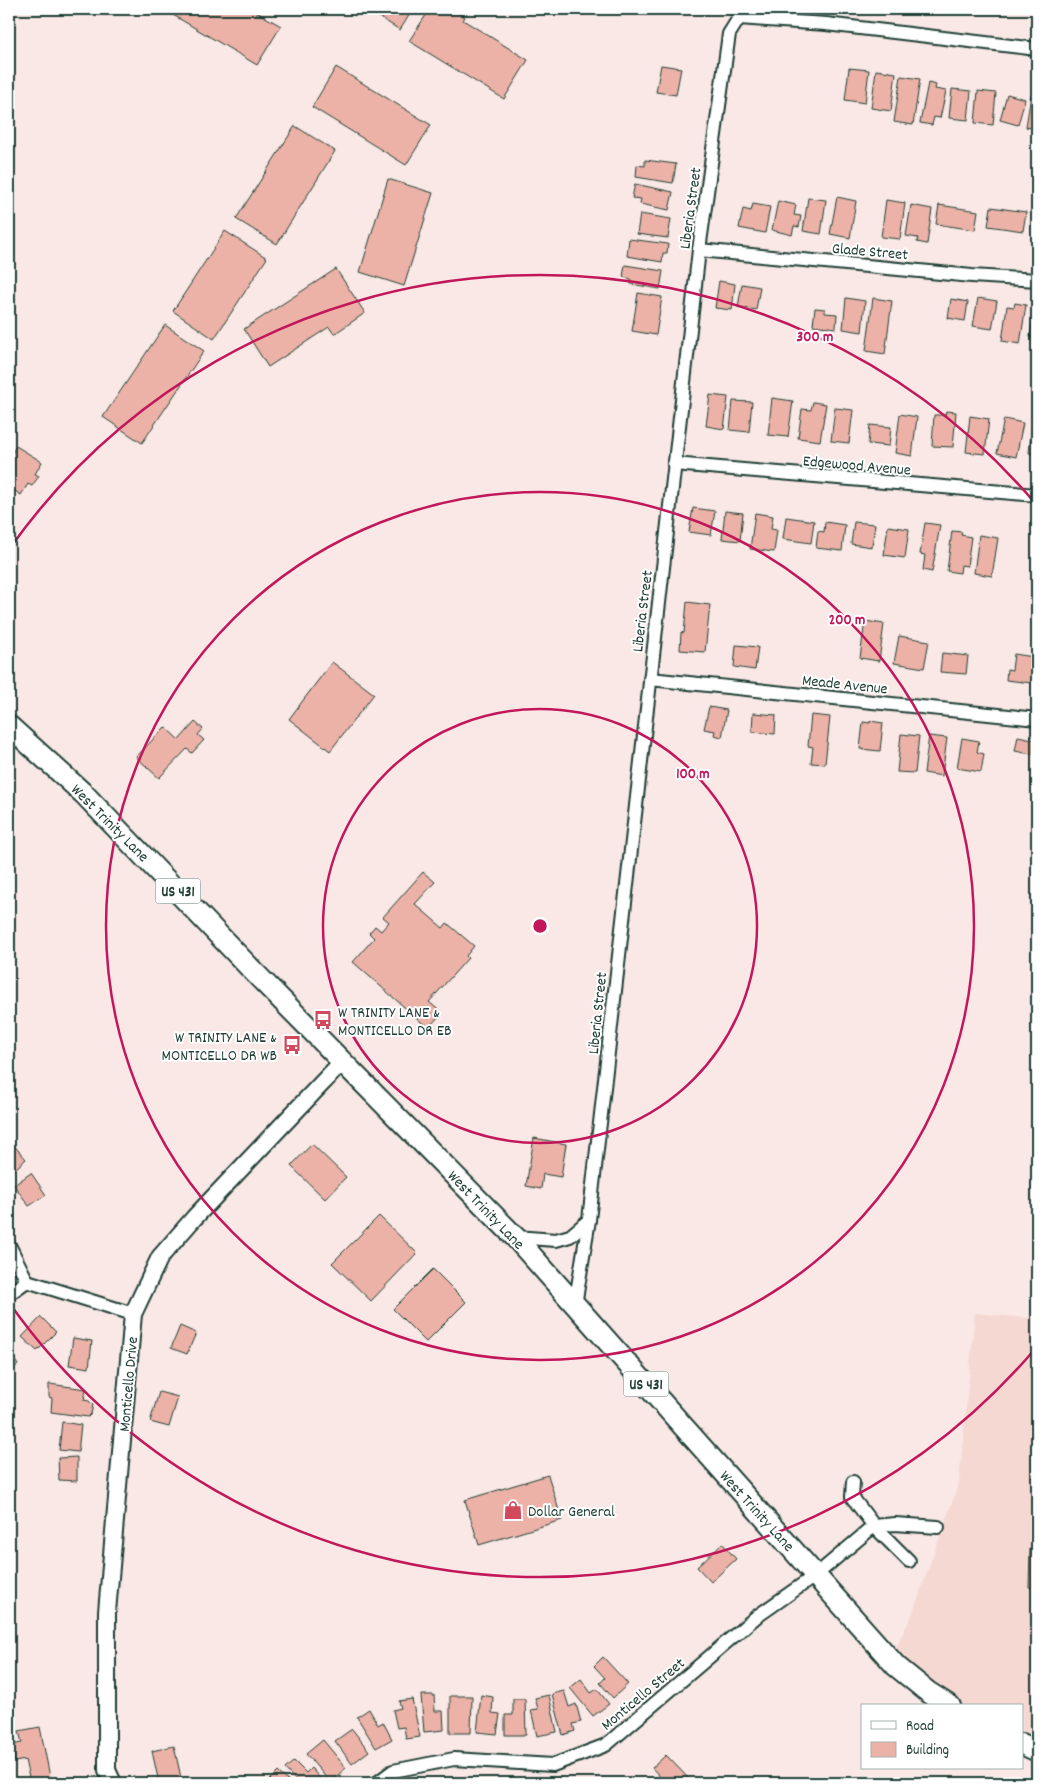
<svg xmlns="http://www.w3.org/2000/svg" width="1046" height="1792" viewBox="0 0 1046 1792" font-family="Dekko,sans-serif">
<rect width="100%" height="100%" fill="#f9e8e5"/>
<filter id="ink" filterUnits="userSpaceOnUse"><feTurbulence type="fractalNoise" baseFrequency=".02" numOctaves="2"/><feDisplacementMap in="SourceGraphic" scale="10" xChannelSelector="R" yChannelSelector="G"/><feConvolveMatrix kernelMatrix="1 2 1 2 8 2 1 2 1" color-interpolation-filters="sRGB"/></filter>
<g filter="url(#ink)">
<polygon fill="#f5d8d2" points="975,1313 1037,1319 1037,1751 1022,1744 1022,1706 950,1706 890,1659 912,1615 959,1483"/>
<g fill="#ecb2a7" stroke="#1f3d34">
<polygon points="163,9 251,9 281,26 257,65"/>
<polygon points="366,9 413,9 400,30"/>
<polygon points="430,9 452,9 465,17 463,20 528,60 504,99 409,41"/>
<polygon points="661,65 681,68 676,95 656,92"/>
<polygon points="336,67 431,125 406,165 312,107"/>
<polygon points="849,68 869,70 865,103 845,100"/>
<polygon points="876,70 896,73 891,111 871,108"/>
<polygon points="901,76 920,79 913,125 894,122"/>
<polygon points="928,83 936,85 935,89 946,91 940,118 934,117 932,125 920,123"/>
<polygon points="952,89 971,91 968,120 949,118"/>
<polygon points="978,91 996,93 993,125 975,123"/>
<polygon points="1007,94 1025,99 1018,125 1000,120"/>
<polygon points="1031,95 1037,96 1037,129 1026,127"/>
<polygon points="295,126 335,151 277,244 236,219"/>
<polygon points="645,160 676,164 673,183 636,177 637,165 645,166"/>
<polygon points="388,179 433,193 404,286 360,272"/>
<polygon points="635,184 673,192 669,210 640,204 641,199 632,198"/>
<polygon points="837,197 856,201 850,238 830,234"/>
<polygon points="808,198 826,200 821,234 803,231"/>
<polygon points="886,200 905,203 900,239 881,237"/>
<polygon points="778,201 796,205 794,215 801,216 799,227 794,226 792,235 772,230"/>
<polygon points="753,204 770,207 765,233 739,228 743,209 751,211"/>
<polygon points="911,205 932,209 927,244 917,242 918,238 906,236"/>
<polygon points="939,205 978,211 975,230 936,224"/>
<polygon points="991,207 1026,212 1023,231 988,226"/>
<polygon points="640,214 671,219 668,238 637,234"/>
<polygon points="225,231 267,258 214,339 173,311"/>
<polygon points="629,239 668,244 667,253 663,253 662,262 627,256"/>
<polygon points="625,265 663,271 660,289 631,284 631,279 623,277"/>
<polygon points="336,269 365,313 334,334 329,327 268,367 244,329"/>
<polygon points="719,281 735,284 732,310 715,308"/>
<polygon points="742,284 760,287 756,310 738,307"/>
<polygon points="638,293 662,297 656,335 632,331"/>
<polygon points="846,298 865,301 862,332 843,329"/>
<polygon points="873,298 892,301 885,354 866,351"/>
<polygon points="978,298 997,301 992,329 973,326"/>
<polygon points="951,299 968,302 965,321 948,318"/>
<polygon points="1015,303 1026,305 1020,344 1002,341 1007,306 1014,307"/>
<polygon points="815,308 825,309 825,313 837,314 836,328 813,325"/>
<polygon points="1034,310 1037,310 1037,338 1030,337"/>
<polygon points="165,325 204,351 142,443 103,417"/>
<polygon points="710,395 728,397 724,429 706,426"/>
<polygon points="772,398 793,401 788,437 768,435"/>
<polygon points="733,401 752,402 749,432 730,430"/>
<polygon points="813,402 826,404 820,441 798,438 802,409 811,410"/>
<polygon points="835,408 853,410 849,443 831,441"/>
<polygon points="946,411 956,412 953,447 932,446 934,415 945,415"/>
<polygon points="900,414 917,417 912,456 895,453"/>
<polygon points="970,416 989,419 985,454 966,452"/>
<polygon points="1004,419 1023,423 1016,457 997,453"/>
<polygon points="1032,424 1037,425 1037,454 1029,453"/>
<polygon points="870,425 891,427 889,446 868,444"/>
<polygon points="16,446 42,462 35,474 39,476 32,486 28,484 21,495 9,487 9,454 11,455"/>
<polygon points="693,508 715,511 711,535 689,532"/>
<polygon points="725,511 743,513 740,541 722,539"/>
<polygon points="755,513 773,516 771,529 777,530 774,552 750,549"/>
<polygon points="786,517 814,521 811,543 783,539"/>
<polygon points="825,522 845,525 842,551 816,548 818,531 824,532"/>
<polygon points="854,522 875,524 872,547 851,544"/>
<polygon points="925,523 940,525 932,572 923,570 925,555 920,554"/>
<polygon points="888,526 909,529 905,558 884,555"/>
<polygon points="952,531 962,532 961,535 971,537 967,566 961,565 960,573 947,571"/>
<polygon points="979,535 998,538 992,576 974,573"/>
<polygon points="687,602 710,605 705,652 680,650 681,632 684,633"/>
<polygon points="865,621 884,624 879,661 860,658"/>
<polygon points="899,636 929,641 924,668 894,663"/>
<polygon points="736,645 758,647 755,670 734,667"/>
<polygon points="942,653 968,656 966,674 940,672"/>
<polygon points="1014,654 1034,657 1032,683 1006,680 1007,669 1012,670"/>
<polygon points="332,662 374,694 330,751 289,719"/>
<polygon points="709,707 727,710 722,737 714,735 715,731 704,729"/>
<polygon points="753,713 776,715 775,734 752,732"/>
<polygon points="811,715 830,717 825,764 811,763 813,747 808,746"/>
<polygon points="870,721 883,723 880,751 860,749 863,722 870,723"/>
<polygon points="195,722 203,729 198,735 204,740 192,753 187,749 159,778 136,757 165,727 179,740"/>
<polygon points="901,734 919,736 915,773 897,772"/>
<polygon points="929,736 947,738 942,776 924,773"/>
<polygon points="1018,736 1037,740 1036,755 1015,751"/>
<polygon points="962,738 979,741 977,752 984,754 981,772 957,768"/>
<polygon points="423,872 435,882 415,904 443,928 447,923 474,946 466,956 468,958 429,1002 442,1013 428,1028 353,962 374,938 369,933 375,926 381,931 389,922 383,917"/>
<polygon points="534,1138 566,1144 561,1177 543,1174 541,1189 526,1186"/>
<polygon points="9,1140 26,1159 12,1172 9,1168"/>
<polygon points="312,1144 346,1177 325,1199 291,1166"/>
<polygon points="31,1173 46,1195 29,1206 14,1185"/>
<polygon points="379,1216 417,1253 371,1301 332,1263"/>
<polygon points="433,1269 466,1302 426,1342 393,1309"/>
<polygon points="41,1317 56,1332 37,1351 22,1337"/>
<polygon points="180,1326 196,1333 187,1354 171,1348"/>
<polygon points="73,1338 92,1341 89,1368 69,1365"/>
<polygon points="9,1352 18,1365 9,1372"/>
<polygon points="49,1384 86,1389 84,1400 89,1401 93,1405 91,1414 88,1417 51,1412 52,1398 49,1397"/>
<polygon points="159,1392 178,1397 169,1427 150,1422"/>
<polygon points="62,1422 81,1425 78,1452 59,1450"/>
<polygon points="77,1457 77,1481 59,1480 58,1458"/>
<polygon points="548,1475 562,1520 479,1545 465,1500"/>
<polygon points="722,1543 736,1559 711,1582 697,1567"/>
<polygon points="1037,1548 1037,1588 1029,1587 1030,1549"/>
<polygon points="603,1657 628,1684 613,1698 600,1683 605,1678 594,1666"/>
<polygon points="581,1679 591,1693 597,1689 609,1704 593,1716 570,1688"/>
<polygon points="564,1691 569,1707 576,1704 581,1722 573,1724 575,1731 563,1735 552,1694"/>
<polygon points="421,1695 434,1695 435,1711 443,1711 444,1730 424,1732"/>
<polygon points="481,1695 493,1697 492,1713 500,1714 497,1734 477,1732"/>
<polygon points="549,1695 557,1732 537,1736 531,1710 538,1709 535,1698"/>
<polygon points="450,1696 472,1696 471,1733 450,1733"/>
<polygon points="412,1699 420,1737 406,1739 404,1727 397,1728 393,1710 401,1708 399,1701"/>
<polygon points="513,1699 525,1699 526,1735 505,1735 505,1715 513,1715"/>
<polygon points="369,1709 378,1725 383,1722 392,1739 376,1748 357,1717"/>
<polygon points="40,1727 50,1777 30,1782 25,1760 15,1762 11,1745 22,1743 19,1731"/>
<polygon points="352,1729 369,1751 352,1764 335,1741"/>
<polygon points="323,1740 346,1768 330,1782 306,1754"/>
<polygon points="174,1746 182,1782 159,1783 152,1751"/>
<polygon points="666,1755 693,1783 666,1783 652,1768"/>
<polygon points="294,1761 306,1773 311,1768 324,1783 298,1783 285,1769"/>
<polygon points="278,1772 290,1783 273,1783 270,1780"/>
</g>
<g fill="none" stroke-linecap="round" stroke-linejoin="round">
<g stroke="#1f3d34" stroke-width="16">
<g id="minor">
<polyline points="739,18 826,24 1037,49"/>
<polyline points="699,250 972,276 1037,280"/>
<polyline points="674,464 1037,495"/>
<polyline points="650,679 1037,719"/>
<polyline points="515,1237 556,1240 570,1236 589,1220"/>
<polyline points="9,1245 27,1281"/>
<polyline points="27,1281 133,1314"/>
<polyline points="9,1294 27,1281"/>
<polyline points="575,1305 589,1220 699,250 729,34 739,18 740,9"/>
<polyline points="853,1482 852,1497 874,1526 895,1524 938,1527"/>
<polyline points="377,1783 393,1771 454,1759 553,1765 606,1745 756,1617 816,1575 874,1526 909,1561"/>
</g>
</g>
<g stroke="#1f3d34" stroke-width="20">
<polyline id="tertiary" points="113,1783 107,1770 107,1612 133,1314 160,1257 194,1218 343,1061"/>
</g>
<g stroke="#1f3d34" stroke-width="24">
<g id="primary">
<polyline points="9,726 84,794 255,973 515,1237 896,1666 928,1692 950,1706"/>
<polyline points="1022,1744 1037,1751"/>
</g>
</g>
<use href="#minor" stroke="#fff" stroke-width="12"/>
<use href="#tertiary" stroke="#fff" stroke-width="16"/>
<use href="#primary" stroke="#fff" stroke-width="20"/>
</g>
</g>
<g fill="none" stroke="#c2185b" stroke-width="2.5">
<circle cx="540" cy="926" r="217"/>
<circle cx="540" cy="926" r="434"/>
<path d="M1035 1349A651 651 0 0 1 10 1304M10 548A651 651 0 0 1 1035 503"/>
</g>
<defs>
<g id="bus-bare" transform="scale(1.5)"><path d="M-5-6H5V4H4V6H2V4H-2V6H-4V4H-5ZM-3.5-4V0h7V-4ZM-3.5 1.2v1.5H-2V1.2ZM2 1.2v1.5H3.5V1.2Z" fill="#d1495b" stroke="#fff" stroke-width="2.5" paint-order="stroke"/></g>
<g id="shop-bare" transform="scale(1.5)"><path d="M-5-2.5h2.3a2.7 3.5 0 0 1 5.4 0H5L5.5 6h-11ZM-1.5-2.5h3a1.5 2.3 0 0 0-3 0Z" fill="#d1495b" stroke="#fff" stroke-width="2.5" paint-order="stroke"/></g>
</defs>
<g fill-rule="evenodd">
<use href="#bus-bare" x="323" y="1020"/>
<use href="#bus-bare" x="292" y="1045"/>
<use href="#shop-bare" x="513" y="1510"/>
</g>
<g text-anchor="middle" stroke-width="4" stroke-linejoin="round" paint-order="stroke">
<g fill="#fff" stroke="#627771" stroke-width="1">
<rect x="155.5" y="878.5" width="45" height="25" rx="4"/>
<rect x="623.5" y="1371.5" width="45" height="25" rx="4"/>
</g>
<g font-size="15" font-weight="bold" fill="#1f3d34">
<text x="178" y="896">US 431</text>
<text x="646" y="1389">US 431</text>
</g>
<g font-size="16" fill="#1f3d34" stroke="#fff">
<text transform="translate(689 208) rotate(-82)" y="6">Liberia Street</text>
<text transform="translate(870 250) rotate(5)" y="6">Glade Street</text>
<text transform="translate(857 464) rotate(5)" y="6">Edgewood Avenue</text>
<text transform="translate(641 611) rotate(-83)" y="6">Liberia Street</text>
<text transform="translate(845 683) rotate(6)" y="6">Meade Avenue</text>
<text transform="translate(111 822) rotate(45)" y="6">West Trinity Lane</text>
<text transform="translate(596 1013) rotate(-84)" y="6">Liberia Street</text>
<text transform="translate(487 1209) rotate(46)" y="6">West Trinity Lane</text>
<text transform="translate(127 1384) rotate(-85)" y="6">Monticello Drive</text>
<text transform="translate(758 1510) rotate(48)" y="6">West Trinity Lane</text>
<text transform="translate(642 1693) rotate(-40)" y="6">Monticello Street</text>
</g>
<g font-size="16" fill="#1f3d34" stroke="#fff" text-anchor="start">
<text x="338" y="1017">W TRINITY LANE &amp;<tspan x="338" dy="18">MONTICELLO DR EB</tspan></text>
<text x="277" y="1042" text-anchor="end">W TRINITY LANE &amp;<tspan x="277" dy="18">MONTICELLO DR WB</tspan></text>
<text x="528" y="1516">Dollar General</text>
</g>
</g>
<circle cx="540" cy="926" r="8" fill="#c2185b" stroke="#fff" stroke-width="2.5"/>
<g font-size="15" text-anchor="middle" font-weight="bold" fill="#c2185b" stroke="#fff" stroke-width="4" stroke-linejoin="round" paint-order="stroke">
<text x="815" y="341">300 m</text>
<text x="847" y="624">200 m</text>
<text x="693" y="778">100 m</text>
</g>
<rect width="1046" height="1792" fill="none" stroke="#fff" stroke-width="30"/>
<rect x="15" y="15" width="1016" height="1762" fill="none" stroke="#1f3d34" stroke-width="2" filter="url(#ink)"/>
<rect x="861" y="1704" width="162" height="65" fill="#ffffff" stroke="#a5b1ae"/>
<rect x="871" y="1721" width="25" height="8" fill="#ffffff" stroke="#a5b1ae"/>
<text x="906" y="1730" font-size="15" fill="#1f3d34">Road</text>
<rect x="871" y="1742" width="25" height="15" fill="#ecb2a7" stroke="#a5b1ae"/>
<text x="906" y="1754" font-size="15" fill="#1f3d34">Building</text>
</svg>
